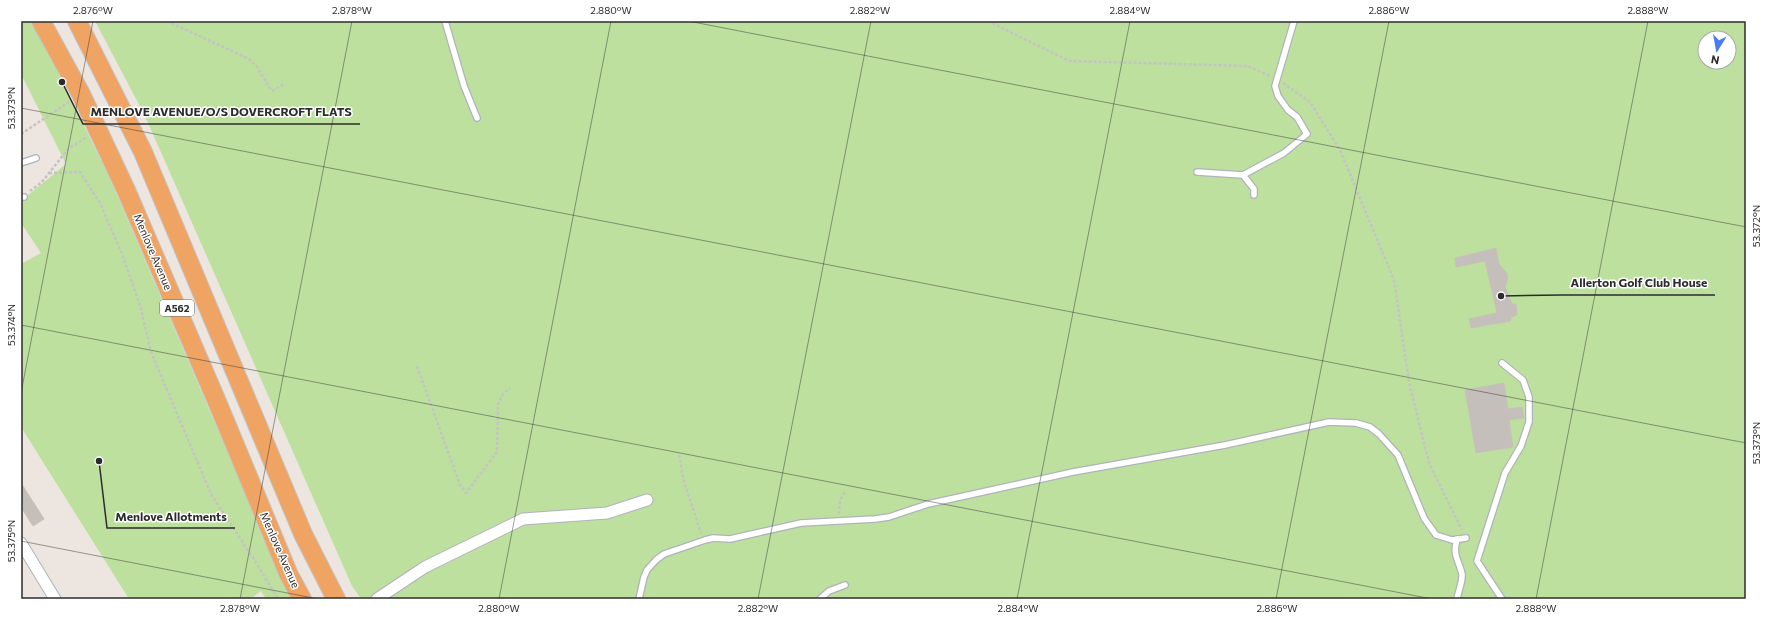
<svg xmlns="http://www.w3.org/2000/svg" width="1767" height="620" viewBox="0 0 1767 620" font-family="Commissioner,sans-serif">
<rect width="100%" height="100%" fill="#ede5df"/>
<g fill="#bee09f" fill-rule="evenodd">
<polygon points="21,21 33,21 111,181 248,500 296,599 266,599 261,591 250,599 129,599 21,427 21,264 41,253 21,223 21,201 66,164 21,74"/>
<path d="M95 21H1746V599H361L352 586 145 116ZM1705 38H1729V62H1705Z"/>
</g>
<g fill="#c5bfbb" stroke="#c8c1b9">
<polygon points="1496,248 1499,264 1506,272 1508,278 1505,287 1512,304 1516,304 1517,315 1511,317 1511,321 1471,328 1469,319 1497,313 1485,261 1456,267 1455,258"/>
<polygon points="1504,383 1508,409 1522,407 1524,418 1509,420 1513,447 1476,453 1465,390"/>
<polygon points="21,483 44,519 33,526 21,507"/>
</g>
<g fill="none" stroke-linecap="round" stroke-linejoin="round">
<g stroke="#afb3bb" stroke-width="8">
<g id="service">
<polyline points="445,21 464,86 477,118"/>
<polyline points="21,163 36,158"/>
<polyline points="1197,172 1243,175 1284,153 1307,134 1297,117 1288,110 1278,96 1275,86 1294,21"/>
<polyline points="1243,175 1254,189 1254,195"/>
<polyline points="21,197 24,197"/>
<polyline points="639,599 644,577 647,570 656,560 664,554 705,540 713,538 730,539 801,523 875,519 889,517 928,504 1073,472 1225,445 1329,422 1356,423 1370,427 1379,434 1398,455 1424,518 1436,535 1452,540 1466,538"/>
<polyline points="820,599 829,591 845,585"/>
<path d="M1457 599C1458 592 1463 581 1462 574 1459 560 1452 556 1457 539"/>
<polyline points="1502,599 1477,561 1505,473 1521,446 1529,422 1529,397 1523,380 1502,363"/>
</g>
</g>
<g stroke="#afb3bb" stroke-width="13">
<g id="minor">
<polyline points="21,543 55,599"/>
<polyline points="377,599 425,567 523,519 607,513 647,500"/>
</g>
</g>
<g stroke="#c4c4c4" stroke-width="20">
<g id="trunk">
<polyline points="41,21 81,94 126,190 218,404 289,575 302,599"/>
<polyline points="77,21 143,152 303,534 336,599"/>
</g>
</g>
<g stroke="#c4c4c4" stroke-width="2.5" stroke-dasharray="3 2" stroke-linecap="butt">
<polyline points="167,21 249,59 257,67 272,91 284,84"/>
<polyline points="988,21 1069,61 1248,66 1270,76"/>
<polyline points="1283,83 1310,102 1340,150 1394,280 1409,382 1429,463 1462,530"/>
<polyline points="21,134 69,102"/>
<polyline points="49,173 80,172 100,203 122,254 140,305 151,352 211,494 255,561 278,599"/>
<polyline points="30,191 42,182 68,149 87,137"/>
<polyline points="417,366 460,485 466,493 497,452 498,404 503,394 510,388"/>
<polyline points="679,455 684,482 701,533"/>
<polyline points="839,514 840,500 845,492"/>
</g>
<use href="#service" stroke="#fff" stroke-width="5.5"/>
<use href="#minor" stroke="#fff" stroke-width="11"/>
<use href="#trunk" stroke="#f0a464" stroke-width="18"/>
</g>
<path fill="none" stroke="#2c2c2c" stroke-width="1" stroke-opacity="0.45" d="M688 21 1746 227M21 108 1746 443M21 325 1432 599M21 393 93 21M21 541 318 599M240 599 352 21M499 599 611 21M758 599 871 21M1017 599 1130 21M1276 599 1389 21M1536 599 1648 21"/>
<g text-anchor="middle" stroke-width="3" stroke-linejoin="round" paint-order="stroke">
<rect fill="#fff" stroke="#6b6b6b" stroke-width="1" x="160" y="300" width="34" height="16" rx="3"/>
<g font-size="10" font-weight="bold" fill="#2c2c2c">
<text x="177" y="312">A562</text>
</g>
<g font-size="11" fill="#2c2c2c" stroke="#fff">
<text transform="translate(153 252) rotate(67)" y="4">Menlove Avenue</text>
<text transform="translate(280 550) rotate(66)" y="4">Menlove Avenue</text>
</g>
</g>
<path fill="none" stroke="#2c2c2c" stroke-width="1.5" d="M62 82L83 124H360M1501 296L1562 295H1715M99 461L107 528H235"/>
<g fill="#2c2c2c" stroke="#fff" stroke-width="1.5">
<circle cx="62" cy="82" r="4"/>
<circle cx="1501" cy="296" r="4"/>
<circle cx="99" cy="461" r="4"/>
</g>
<g font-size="12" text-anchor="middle" font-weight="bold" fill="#2c2c2c" stroke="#fff" stroke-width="3" stroke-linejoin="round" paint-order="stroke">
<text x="221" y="116">MENLOVE AVENUE/O/S DOVERCROFT FLATS</text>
<text x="1639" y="287">Allerton Golf Club House</text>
<text x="171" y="521">Menlove Allotments</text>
</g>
<rect width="1767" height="620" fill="none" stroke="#ffffff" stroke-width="44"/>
<g transform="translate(1717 50) rotate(191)"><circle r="19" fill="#ffffff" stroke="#ababab"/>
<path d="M0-3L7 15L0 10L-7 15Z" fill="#487ef1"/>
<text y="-6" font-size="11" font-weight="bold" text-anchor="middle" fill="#2c2c2c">N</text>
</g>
<rect x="22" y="22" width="1723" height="576" fill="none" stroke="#2c2c2c" stroke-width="1.5"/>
<g font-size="10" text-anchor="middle" fill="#2c2c2c">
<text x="93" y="14">2.876°W</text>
<text x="352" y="14">2.878°W</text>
<text x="611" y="14">2.880°W</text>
<text x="870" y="14">2.882°W</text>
<text x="1130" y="14">2.884°W</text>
<text x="1389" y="14">2.886°W</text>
<text x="1648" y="14">2.888°W</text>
<text transform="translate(11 108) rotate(-90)" y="4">53.373°N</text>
<text transform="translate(1756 226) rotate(-90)" y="4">53.372°N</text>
<text transform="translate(11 325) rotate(-90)" y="4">53.374°N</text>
<text transform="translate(1756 443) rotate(-90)" y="4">53.373°N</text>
<text transform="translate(11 541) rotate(-90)" y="4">53.375°N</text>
<text x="240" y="612">2.878°W</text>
<text x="499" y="612">2.880°W</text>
<text x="758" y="612">2.882°W</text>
<text x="1018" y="612">2.884°W</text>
<text x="1277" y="612">2.886°W</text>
<text x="1536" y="612">2.888°W</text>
</g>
</svg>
